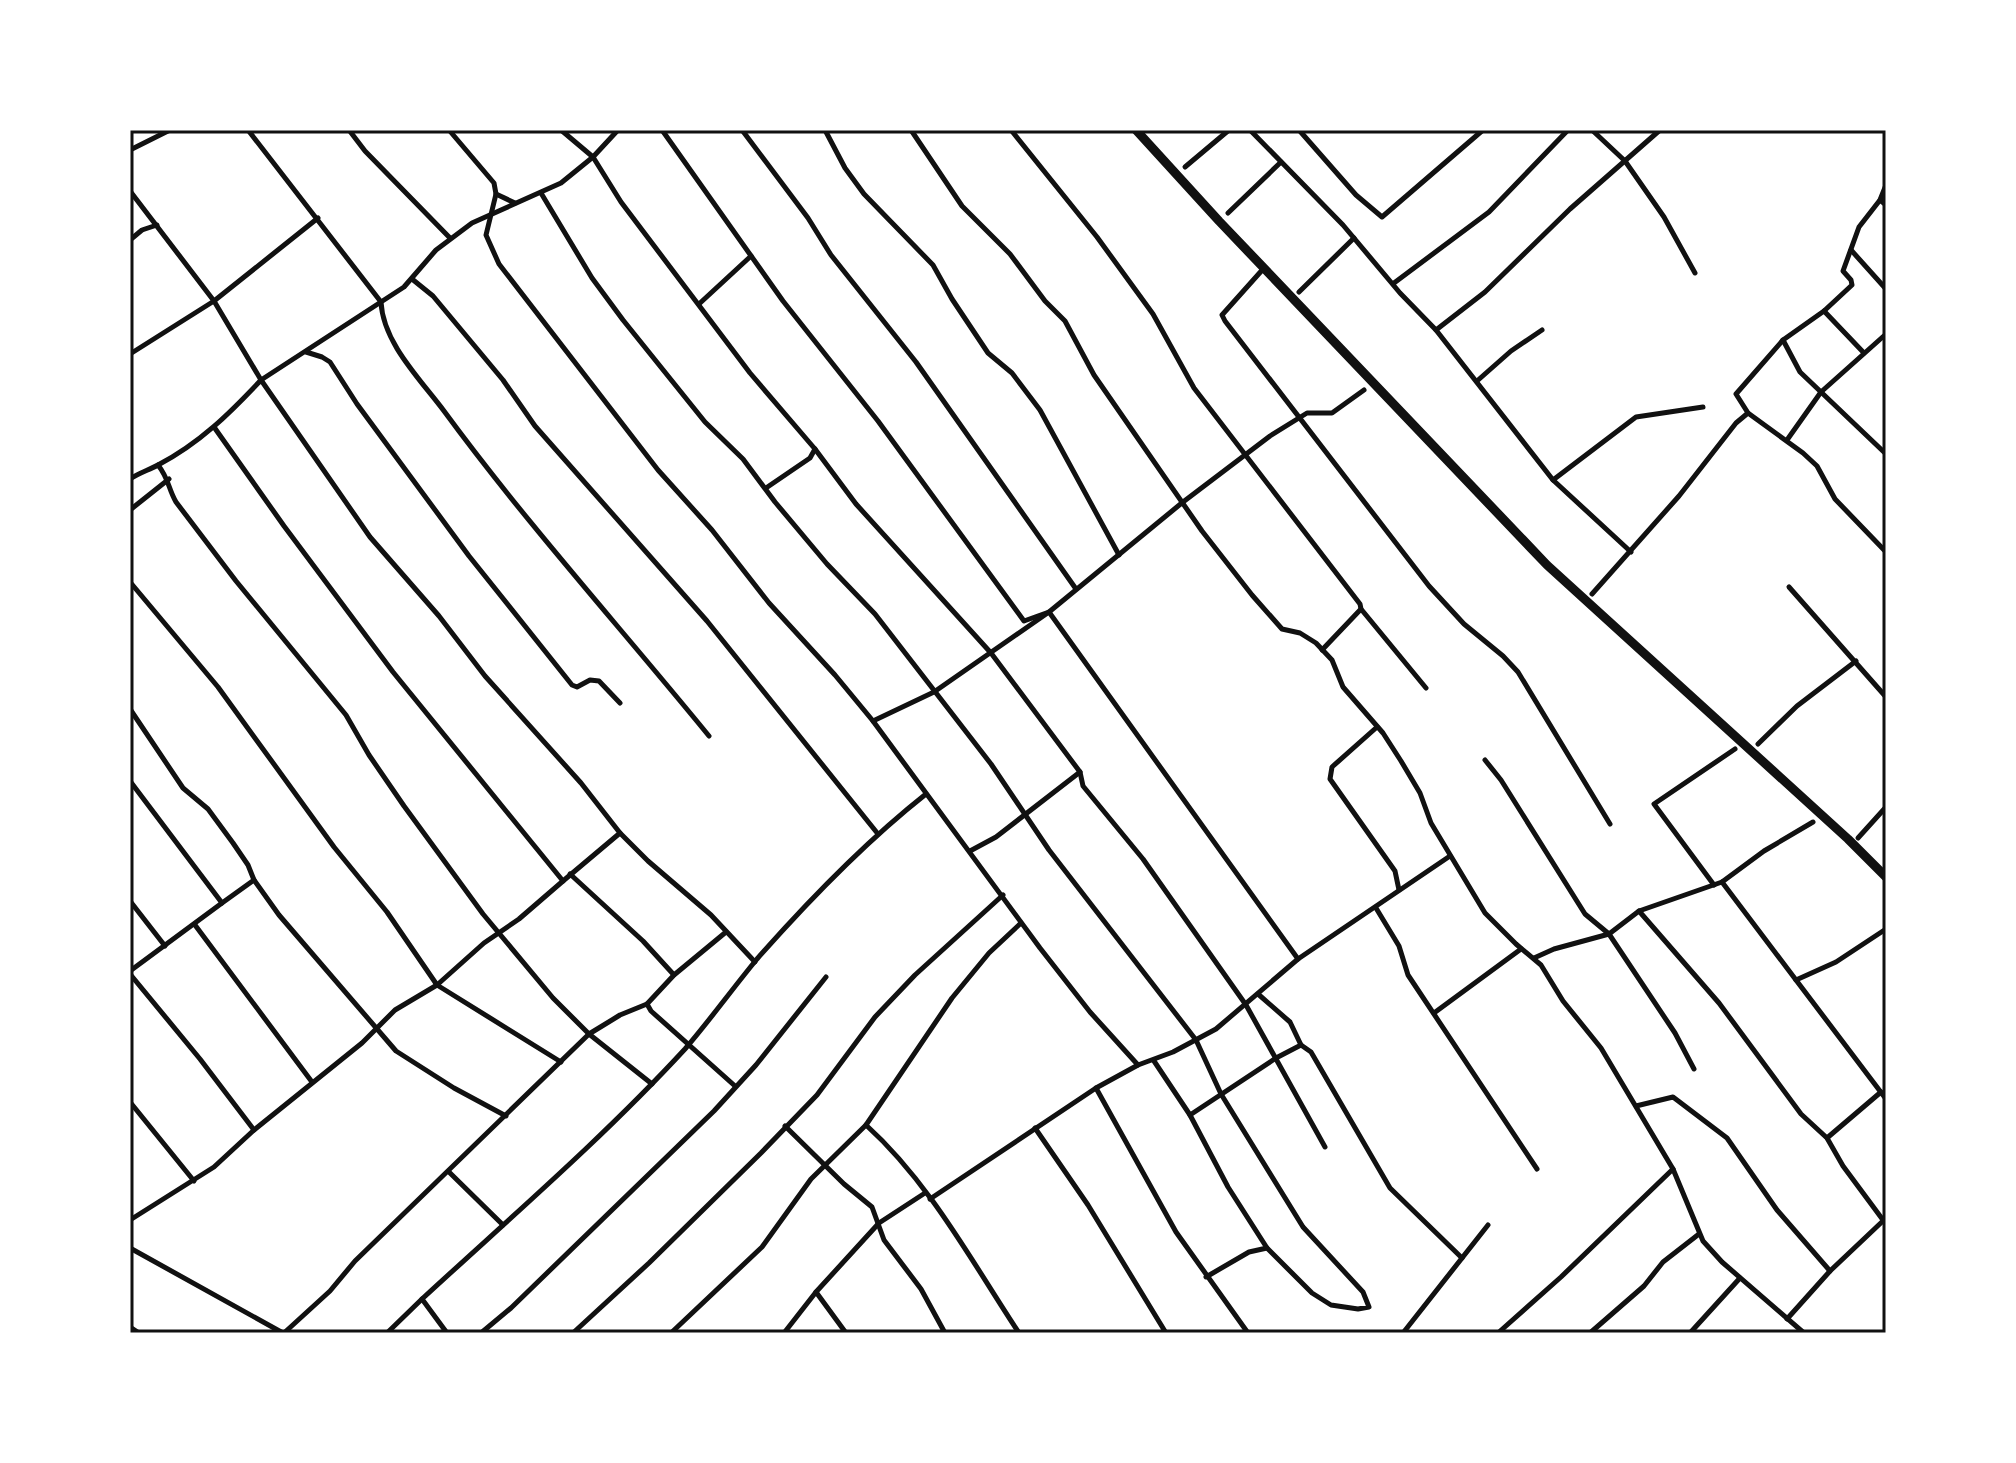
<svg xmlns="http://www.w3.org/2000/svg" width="2016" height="1463" viewBox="0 0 2016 1463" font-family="Merriweather,serif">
<rect width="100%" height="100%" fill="#fff"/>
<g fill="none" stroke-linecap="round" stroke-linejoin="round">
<g stroke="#111" stroke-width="5">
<path d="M248 130 381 302C383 343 421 380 444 411 527 524 621 628 709 736"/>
<polyline points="349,130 365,151 450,238"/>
<polyline points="449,130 494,183 496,194 486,235 499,264 658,470 712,530 769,603 835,675 873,721 1040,948 1090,1012 1138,1065 1096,1088 930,1199"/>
<polyline points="561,130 593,157 621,202 750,373 815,449 810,458 766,488"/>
<polyline points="662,130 783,301 878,421 1024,621 1049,612 1298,959"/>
<polyline points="742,130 808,218 831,255 916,362 1076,589"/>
<polyline points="825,130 845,168 864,194 933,265 952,299 988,353 1012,373 1040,410 1119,555"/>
<polyline points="911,130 962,206 1010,254 1045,301 1065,321 1094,375 1202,531 1252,595 1282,629 1300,633 1316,643 1332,660 1343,687 1383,733 1401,761 1420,793 1431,823 1485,913 1516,944 1541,965 1563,1001 1601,1048 1673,1169 1703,1241 1722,1262 1804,1333"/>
<polyline points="1011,130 1097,237 1153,314 1194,388 1360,604 1361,609 1426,688"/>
<polyline points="1250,130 1343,225 1400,293 1436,330 1553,480 1631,552"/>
<polyline points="1299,130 1356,195 1382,217 1483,130"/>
<polyline points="1592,130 1625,161 1664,217 1695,273"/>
<polyline points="130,150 170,130"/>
<polyline points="1185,167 1229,130"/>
<polyline points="130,191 214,301 261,380 404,287 436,250 472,223 561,183 593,157 618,130"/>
<polyline points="541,193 592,278 623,320 705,422 743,459 775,502 827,564 875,614 991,764 1049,850 1196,1040 1221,1094 1303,1227 1363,1292 1369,1307 1358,1309 1331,1305 1312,1293 1267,1248 1228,1187 1190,1115 1154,1061"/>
<polyline points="496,194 515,203"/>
<polyline points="1880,200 1886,205"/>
<polyline points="1228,213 1281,162"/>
<polyline points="130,240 142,230 157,225"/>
<polyline points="1851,250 1886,289"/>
<polyline points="1264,268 1222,315 1225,321 1429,586 1464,624 1503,656 1518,672 1610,824"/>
<polyline points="412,279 433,296 503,380 535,426 707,621 878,834"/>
<polyline points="1394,283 1489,212 1568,130"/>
<polyline points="1299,292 1354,238"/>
<polyline points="699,304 751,256"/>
<polyline points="1824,311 1864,353"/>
<polyline points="1436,330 1485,292 1570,209 1660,130"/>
<polyline points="1783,340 1800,372 1886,454"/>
<polyline points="306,352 322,357 330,362 357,404 469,556 572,685 577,687 590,680 599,681 620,703"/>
<polyline points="130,354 214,301 318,218"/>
<polyline points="1477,381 1511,351 1542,330"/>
<polyline points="1748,413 1736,394 1783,340 1824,311 1852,285 1851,280 1843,271 1859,227 1880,200 1886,185"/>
<polyline points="1787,440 1821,392 1886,334"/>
<polyline points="815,449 856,504 991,653 1080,772 1083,786 1143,859 1246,1005 1325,1147"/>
<path d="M158 465C169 479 168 488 176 502L236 581 346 715 369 755 404 806 483 914 553 998 589 1034 652 1084"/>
<path d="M130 479C139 473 149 470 158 465 200 443 230 413 261 380L370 537 439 616 485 676 581 783 620 833 563 881 393 672 284 526 214 427"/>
<polyline points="1553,480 1636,417 1703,407"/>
<polyline points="130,510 169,479"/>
<polyline points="130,582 218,687 334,847 387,912 437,985 561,1062"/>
<polyline points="1789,587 1886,697"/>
<polyline points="1592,594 1679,496 1736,423 1748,413 1803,453 1817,466 1835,499 1886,552"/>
<polyline points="1322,650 1361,609"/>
<polyline points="130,709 183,788 208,809 233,843 248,865 254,880 279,915 396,1051 454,1088 506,1116"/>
<polyline points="873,721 934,692 1049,612 1183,502 1270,436 1307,413 1332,413 1364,390"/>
<polyline points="1377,727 1332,767 1330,779 1395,871 1399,890"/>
<polyline points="1758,744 1797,706 1856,661"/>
<polyline points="1485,760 1501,780 1585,914 1609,934 1675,1033 1694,1069"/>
<polyline points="130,781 222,903 130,971"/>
<polyline points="620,833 648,861 711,915 755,962"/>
<polyline points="1858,838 1886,807"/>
<polyline points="970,851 996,837 1080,772"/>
<polyline points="570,874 643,941 674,975"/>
<polyline points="1722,882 1796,980 1836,962 1886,929"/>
<polyline points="1714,885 1654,804 1735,749"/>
<polyline points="130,901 165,946"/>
<polyline points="222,903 254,880"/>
<polyline points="1376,908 1399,946 1408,975 1537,1169"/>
<polyline points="1639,911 1719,1003 1801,1114 1827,1138 1843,1166 1883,1220"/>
<polyline points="195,925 312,1082"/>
<polyline points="1534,958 1554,949 1609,934 1639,911 1722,882 1764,851 1813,822"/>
<polyline points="130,974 200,1059 254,1130"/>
<polyline points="1796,980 1886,1099"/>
<polyline points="1258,994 1290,1022 1301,1045 1311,1052 1390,1188 1462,1258"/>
<polyline points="647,1004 651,1011 735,1086"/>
<polyline points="1434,1013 1521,949"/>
<polyline points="1138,1065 1173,1052 1216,1029 1298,959 1450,856"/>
<polyline points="1096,1088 1176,1232 1248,1333"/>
<polyline points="130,1102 194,1181"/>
<polyline points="1636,1106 1673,1097 1727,1138 1777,1210 1830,1271"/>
<polyline points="1190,1115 1276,1058 1301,1045"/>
<path d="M866 1125C930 1183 972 1262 1019 1333"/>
<polyline points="785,1126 844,1184 872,1207 884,1240 921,1289 945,1333"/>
<polyline points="1035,1128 1088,1205 1166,1333"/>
<polyline points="1827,1138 1881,1092"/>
<polyline points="449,1172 503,1225"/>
<polyline points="130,1220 214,1167 254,1130 362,1043 395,1010 437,985 484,943 519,919 563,881"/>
<polyline points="130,1248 283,1333"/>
<polyline points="1206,1277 1249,1252 1267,1248"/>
<polyline points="816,1292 846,1333"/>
<polyline points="1787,1319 1830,1271 1885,1219"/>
<polyline points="130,1327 139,1333"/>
<polyline points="284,1333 330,1291 355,1261 589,1034 620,1015 647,1004 674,975 726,932"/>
<polyline points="387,1333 422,1299"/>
<path d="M447 1333 422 1299C511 1217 603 1138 685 1049 710 1020 733 988 757 959 809 900 864 843 926 794"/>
<polyline points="481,1333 511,1308 714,1111 756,1065 826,977"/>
<polyline points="573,1333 649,1263 761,1153 817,1095 875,1017 915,975 1003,895"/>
<polyline points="671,1333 762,1247 811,1179 866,1125 952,998 989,953 1021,923"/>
<polyline points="784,1333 816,1292 879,1223 925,1193"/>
<polyline points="1403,1333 1488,1225"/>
<polyline points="1498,1333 1561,1277 1673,1169"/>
<polyline points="1590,1333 1644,1286 1663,1262 1699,1234"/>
<polyline points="1690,1333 1740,1278"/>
</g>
<polyline stroke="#111" stroke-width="9" points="1136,130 1219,221 1547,565 1848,839 1886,877"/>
</g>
<rect width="2016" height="1463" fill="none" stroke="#ffffff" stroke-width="264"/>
<rect x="132" y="132" width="1752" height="1199" fill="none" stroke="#111" stroke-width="3"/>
</svg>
